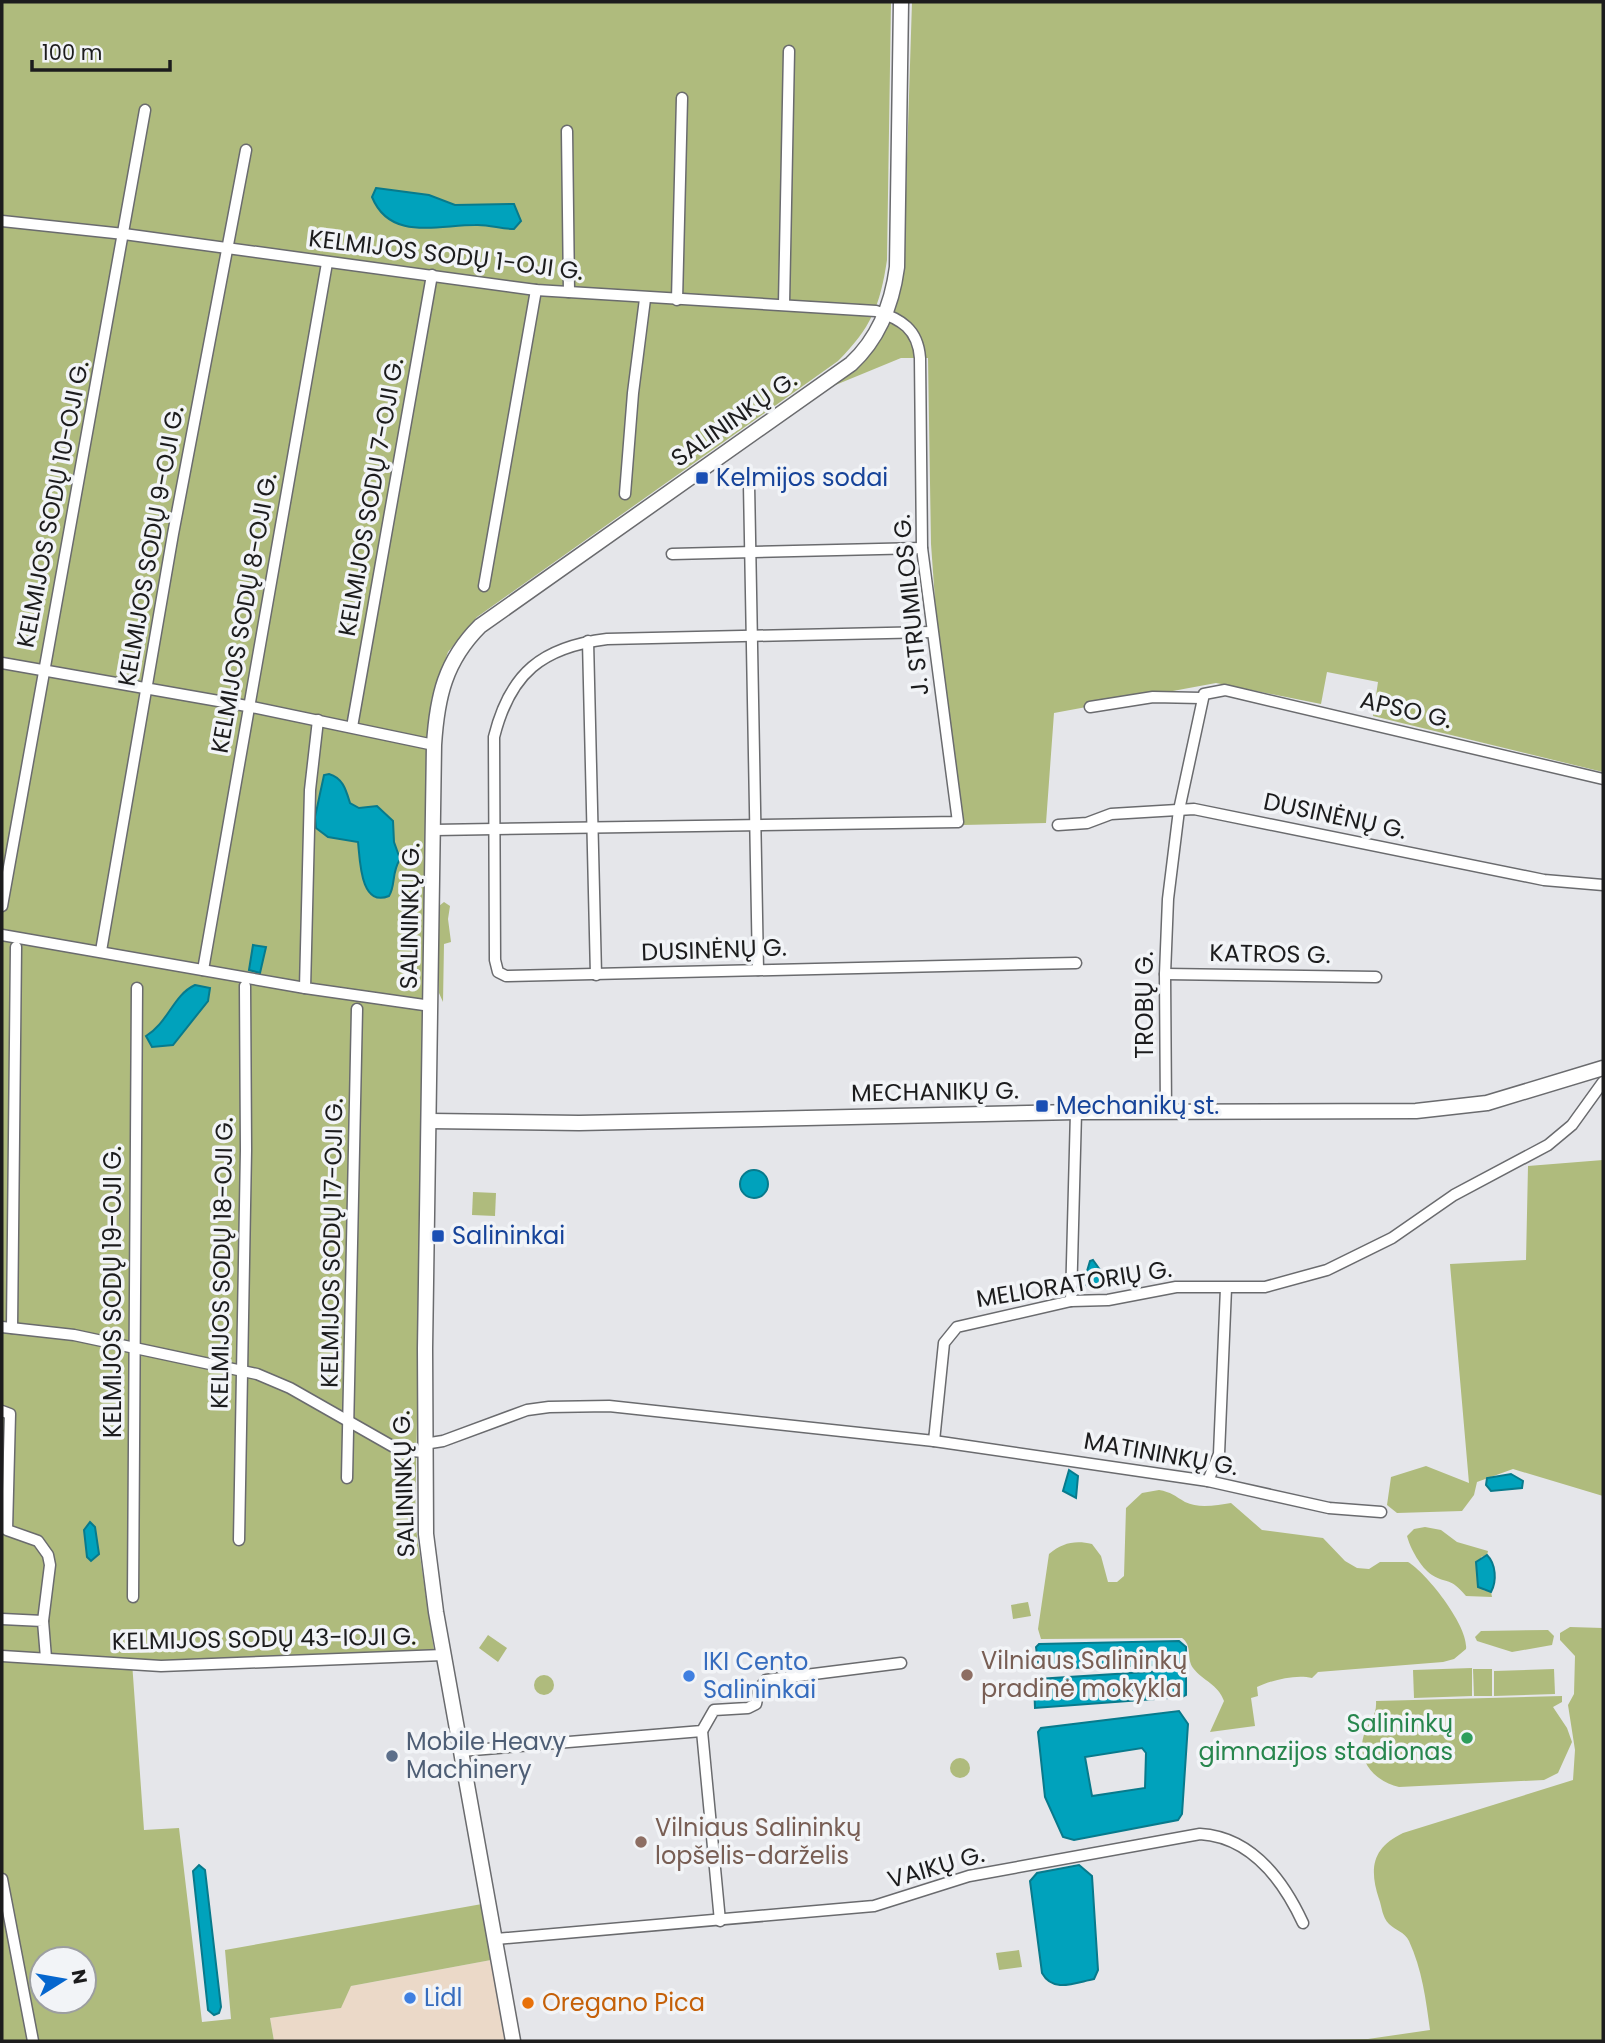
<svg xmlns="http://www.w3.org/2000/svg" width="1605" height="2043" viewBox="0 0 1605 2043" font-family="Poppins,sans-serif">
<rect width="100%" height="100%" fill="#e5e6ea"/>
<polygon fill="#ebd9c8" points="491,1960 505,2041 274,2041 270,2018 340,2008 351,1986"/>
<g fill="#afbb7d" fill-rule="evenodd">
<path d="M2 2H891L887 260C880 306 871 328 838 361L477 617 448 652 431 700 415 1522 434 1650 132 1662 144 1830 179 1828 202 2022 231 2019 225 1950 482 1904 491 1960 351 1986 341 2008 270 2018 274 2041H2ZM42 1959H84V2001H42Z"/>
<path d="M912 2H1603V772L1373 716 1378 682 1327 672 1321 704 1216 683 1054 713 1046 823 963 825 936 614 931 544 928 358H901L833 386C886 342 896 320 904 252Z"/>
<polygon points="444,902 450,906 448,919 451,942 444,944 443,1002 439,993 439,906"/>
<polygon points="1603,1160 1603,1496 1513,1469 1477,1482 1474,1495 1462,1511 1397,1513 1387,1505 1391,1477 1426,1466 1469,1483 1450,1264 1526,1260 1528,1166"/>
<polygon points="473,1192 496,1193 495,1216 472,1215"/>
<path d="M1159 1490C1171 1492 1175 1496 1185 1502 1199 1509 1217 1505 1231 1503L1262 1530 1323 1538 1345 1561 1357 1568 1369 1569 1380 1562H1408C1427 1573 1469 1627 1466 1649L1454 1659 1443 1662 1318 1672 1312 1678C1296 1674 1272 1680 1257 1687L1258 1696 1251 1698 1255 1726 1210 1732 1224 1701C1218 1684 1203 1681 1193 1668 1186 1659 1193 1646 1182 1638L1041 1639 1038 1629 1049 1554C1062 1543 1075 1540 1092 1544L1101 1556 1108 1582H1117L1124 1576 1126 1508 1142 1493Z"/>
<path d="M1425 1527 1441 1530 1457 1542 1488 1551 1487 1555 1481 1557 1483 1590 1491 1592 1492 1597 1466 1596C1449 1576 1449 1585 1432 1575 1421 1568 1410 1548 1407 1536L1414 1529Z"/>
<polygon points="1028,1602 1031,1616 1013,1619 1011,1605"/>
<path d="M1570 1627 1603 1628V2041H1260L1368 2039 1430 2030C1426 2000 1422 1969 1409 1941 1405 1932 1395 1930 1389 1924 1382 1917 1382 1907 1379 1899 1369 1868 1372 1848 1403 1833L1573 1780 1575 1750 1568 1705 1574 1694 1575 1656 1560 1640V1633Z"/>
<polygon points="1548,1630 1554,1636 1552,1645 1512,1652 1477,1641 1475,1637 1481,1631"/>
<polygon points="488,1635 507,1648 498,1662 479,1648"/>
<polygon points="1472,1668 1472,1696 1414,1698 1413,1670"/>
<polygon points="1473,1669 1492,1669 1492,1696 1474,1696"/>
<polygon points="1554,1669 1555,1694 1494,1696 1494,1671"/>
<circle cx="544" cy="1685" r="10"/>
<path d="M1562 1696V1702L1553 1707 1567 1728 1572 1742 1558 1773 1544 1780 1399 1787C1375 1782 1354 1759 1365 1732 1370 1719 1377 1716 1376 1701Z"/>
<circle cx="960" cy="1768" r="10"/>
<polygon points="1019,1950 1022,1967 999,1970 996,1953"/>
</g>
<g fill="#00a2bc" stroke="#087a8c" stroke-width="2" fill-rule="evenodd">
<path d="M376 188 429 195 455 205 514 204 521 221 514 229C501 229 488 224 475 225 437 225 390 241 372 197Z"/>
<path d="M329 774C343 778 346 790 350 803L359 808 377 806 393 821 394 842 400 859C391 874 396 884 389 896 360 908 360 859 358 842L328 837 316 828 315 817 324 775Z"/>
<polygon points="253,945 266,947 260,973 249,970"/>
<path d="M195 985 210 988 208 1001 173 1045 152 1047 146 1036C168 1023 173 995 195 985Z"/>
<circle cx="754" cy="1184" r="14"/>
<polygon points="1093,1260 1108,1281 1092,1288 1086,1285 1085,1278 1090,1261"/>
<polygon points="1069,1470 1078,1476 1076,1498 1063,1491"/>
<polygon points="1511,1474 1523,1481 1522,1488 1491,1491 1486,1485 1487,1478"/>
<polygon points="90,1522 95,1527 99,1554 91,1561 87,1557 84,1530"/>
<path d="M1487 1555C1496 1564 1497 1581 1491 1592L1478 1587 1476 1562Z"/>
<polygon points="1179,1641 1186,1647 1186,1695 1182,1697 1035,1708 1034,1682 1037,1679 1162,1671 1163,1668 1160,1665 1039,1669 1036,1647 1039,1644"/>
<path d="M1179 1711 1188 1724 1182 1814 1178 1820 1074 1840 1063 1837 1045 1797 1038 1732 1041 1728ZM1142 1748 1146 1753 1145 1788 1092 1796 1085 1757Z"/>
<polygon points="199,1865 205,1870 221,2007 219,2013 214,2015 208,2010 193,1871"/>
<path d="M1079 1865 1092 1876 1098 1970 1094 1979C1074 1983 1053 1993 1042 1973L1030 1881 1037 1873Z"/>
</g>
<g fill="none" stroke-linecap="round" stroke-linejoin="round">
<g stroke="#6a6b6e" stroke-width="13">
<g id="minor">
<polyline points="567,131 569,292"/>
<path d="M2 221 124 234 536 290 876 311C901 319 918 329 920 358L922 548 958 822 434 830"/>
<polyline points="677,300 682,98"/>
<polyline points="784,304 789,51"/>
<polyline points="749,484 758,970"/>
<polyline points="625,494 633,393 645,299"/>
<polyline points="672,554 922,548"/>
<polyline points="484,586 536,290"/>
<path d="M932 632 607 639C542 647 510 673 494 737L495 960 498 972 506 976 1076 963"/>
<polyline points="588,641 596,975"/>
<polyline points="2,663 247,706 434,745"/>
<polyline points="1090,707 1153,697 1201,698"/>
<polyline points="318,720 310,790 305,988 431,1006"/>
<polyline points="352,727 432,275"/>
<polyline points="1058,825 1087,823 1111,814 1194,809 1544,880 1603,885"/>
<polyline points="2,906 145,110"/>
<polyline points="2,935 305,988"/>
<polyline points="101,951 173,534 246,150"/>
<polyline points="203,970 327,263"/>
<polyline points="1165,974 1376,977"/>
<polyline points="1166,1112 1165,974 1168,899 1179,810 1204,694 1225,690 1603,779"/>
<polyline points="1071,1301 1076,1112"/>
<polyline points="2,1327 74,1335 257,1374 290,1388 399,1450 424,1452"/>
<polyline points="12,1328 16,947"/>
<polyline points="2,1411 10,1414 7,1530 38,1541 48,1555 50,1565 43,1621"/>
<polyline points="934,1441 1208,1481 1329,1508 1381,1512"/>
<polyline points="424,1444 443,1441 527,1410 549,1407 609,1406 934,1441 944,1343 957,1327 1071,1301 1108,1300 1176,1287 1265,1287 1327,1270 1392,1238 1454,1195 1548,1145 1572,1125 1603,1082"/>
<polyline points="347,1478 357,1009"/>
<polyline points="1208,1481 1219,1454 1226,1288"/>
<polyline points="239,1540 246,1150 245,986"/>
<polyline points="133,1597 137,988"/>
<polyline points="2,1619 43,1621 46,1658"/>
<polyline points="2,1656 161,1666 443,1655"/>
<polyline points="702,1731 720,1921"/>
<polyline points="461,1751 702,1731 714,1710 748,1708 756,1704 759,1689 766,1680 901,1663"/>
<polyline points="2,1879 33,2041"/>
<path d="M496 1939 874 1906 969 1876 1200 1834C1251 1837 1283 1880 1303 1923"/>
</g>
</g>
<g stroke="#6a6b6e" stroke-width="17">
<g id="major">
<polyline points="429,1121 579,1123 1076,1112 1416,1111 1487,1103 1603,1068"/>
<path d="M513 2041 436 1612 426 1534 425 1349 434 745C437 697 445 661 480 626L851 364C879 338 892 305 897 267L901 2"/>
</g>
</g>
<use href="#minor" stroke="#fff" stroke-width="10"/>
<use href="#major" stroke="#fff" stroke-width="14"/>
</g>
<g fill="#1a4fb4" stroke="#f2f4f7" stroke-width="2.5">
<rect x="695" y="471" width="14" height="14" rx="3.5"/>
<rect x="1035" y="1099" width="14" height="14" rx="3.5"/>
<rect x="431" y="1229" width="14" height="14" rx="3.5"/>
</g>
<g fill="#8d6e63" stroke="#f2f4f7" stroke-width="2.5">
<circle cx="967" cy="1675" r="7"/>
<circle cx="641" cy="1842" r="7"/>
</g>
<g fill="#3f7fe0" stroke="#f2f4f7" stroke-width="2.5">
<circle cx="689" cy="1676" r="7"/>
<circle cx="410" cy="1998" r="7"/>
</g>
<circle fill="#2e9e5b" stroke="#f2f4f7" stroke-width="2.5" cx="1467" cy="1738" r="7"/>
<circle fill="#5c6f8a" stroke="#f2f4f7" stroke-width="2.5" cx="392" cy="1756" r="7"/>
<circle fill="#e8710a" stroke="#f2f4f7" stroke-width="2.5" cx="528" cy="2003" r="7"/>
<g text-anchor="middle" stroke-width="7" stroke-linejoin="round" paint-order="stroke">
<g font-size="24" fill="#1c1c1d" stroke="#f2f4f7">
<text transform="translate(446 255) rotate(7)" y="8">KELMIJOS SODŲ 1-OJI G.</text>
<text transform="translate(734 419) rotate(-35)" y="8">SALININKŲ G.</text>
<text transform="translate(371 497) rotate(-80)" y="8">KELMIJOS SODŲ 7-OJI G.</text>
<text transform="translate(53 504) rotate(-79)" y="8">KELMIJOS SODŲ 10-OJI G.</text>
<text transform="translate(151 546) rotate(-80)" y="8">KELMIJOS SODŲ 9-OJI G.</text>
<text transform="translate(911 605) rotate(-96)" y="8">J. STRUMILOS G.</text>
<text transform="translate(244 613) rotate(-80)" y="8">KELMIJOS SODŲ 8-OJI G.</text>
<text transform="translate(1406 710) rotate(13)" y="8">APSO G.</text>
<text transform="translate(1335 816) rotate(12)" y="8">DUSINĖNŲ G.</text>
<text transform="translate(410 916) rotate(-89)" y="8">SALININKŲ G.</text>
<text transform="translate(714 950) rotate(-2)" y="8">DUSINĖNŲ G.</text>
<text transform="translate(1270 954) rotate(1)" y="8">KATROS G.</text>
<text transform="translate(1145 1005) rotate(-90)" y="8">TROBŲ G.</text>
<text transform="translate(935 1092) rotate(-1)" y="8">MECHANIKŲ G.</text>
<text transform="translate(332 1243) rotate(-89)" y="8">KELMIJOS SODŲ 17-OJI G.</text>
<text transform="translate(222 1263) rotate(-89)" y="8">KELMIJOS SODŲ 18-OJI G.</text>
<text transform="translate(1074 1284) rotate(-9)" y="8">MELIORATORIŲ G.</text>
<text transform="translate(113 1292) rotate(-90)" y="8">KELMIJOS SODŲ 19-OJI G.</text>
<text transform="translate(1161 1454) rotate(10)" y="8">MATININKŲ G.</text>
<text transform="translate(404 1484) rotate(-92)" y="8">SALININKŲ G.</text>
<text transform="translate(264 1639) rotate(-1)" y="8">KELMIJOS SODŲ 43-IOJI G.</text>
<text transform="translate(936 1867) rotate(-16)" y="8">VAIKŲ G.</text>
</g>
<g font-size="24" fill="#164399" stroke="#f2f4f7" text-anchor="start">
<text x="716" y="486">Kelmijos sodai</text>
<text x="1056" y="1114">Mechanikų st.</text>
<text x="452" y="1244">Salininkai</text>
</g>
<g font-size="24" fill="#785e54" stroke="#f2f4f7" text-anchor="start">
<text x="981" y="1669">Vilniaus Salininkų<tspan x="981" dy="28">pradinė mokykla</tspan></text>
<text x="655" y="1836">Vilniaus Salininkų<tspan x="655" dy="28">lopšelis-darželis</tspan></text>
</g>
<g font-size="24" fill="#366cbe" stroke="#f2f4f7" text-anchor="start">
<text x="703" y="1670">IKI Cento<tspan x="703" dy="28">Salininkai</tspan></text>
<text x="424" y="2006">Lidl</text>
</g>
<g font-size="24" fill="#27864d" stroke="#f2f4f7" text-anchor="end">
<text x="1453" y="1732">Salininkų<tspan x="1453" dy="28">gimnazijos stadionas</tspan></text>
</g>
<g font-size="24" fill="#4e5e75" stroke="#f2f4f7" text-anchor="start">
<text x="406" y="1750">Mobile Heavy<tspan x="406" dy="28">Machinery</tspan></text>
</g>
<g font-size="24" fill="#c56008" stroke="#f2f4f7" text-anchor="start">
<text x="542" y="2011">Oregano Pica</text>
</g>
</g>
<rect width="1605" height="2043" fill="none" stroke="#1c1c1d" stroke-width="7"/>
<g transform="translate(63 1980) rotate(79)"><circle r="33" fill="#f2f4f7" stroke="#9c9ea0" stroke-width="2"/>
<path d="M0-5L12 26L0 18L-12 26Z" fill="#0566ce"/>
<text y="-10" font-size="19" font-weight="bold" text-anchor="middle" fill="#1c1c1d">N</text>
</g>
<path d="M32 60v10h138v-10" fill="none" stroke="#1c1c1d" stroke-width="3.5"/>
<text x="42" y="60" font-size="21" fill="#1c1c1d" stroke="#f2f4f7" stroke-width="5" paint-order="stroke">100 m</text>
</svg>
